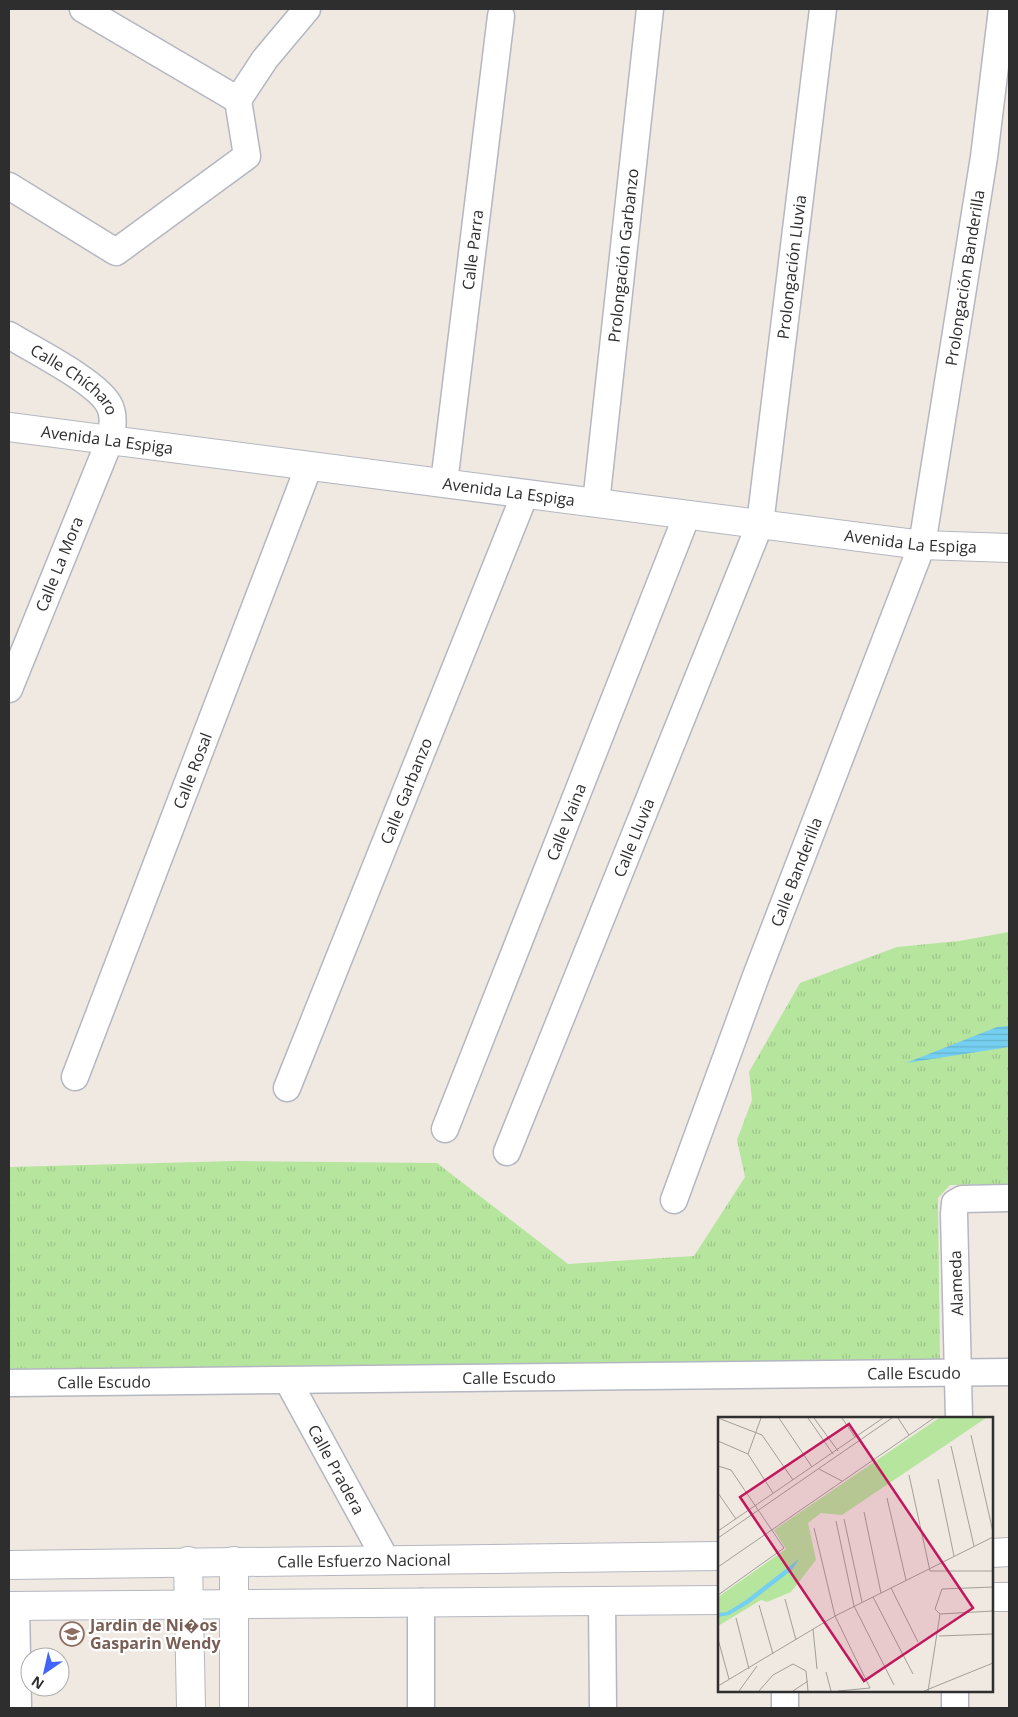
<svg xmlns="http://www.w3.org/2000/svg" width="1018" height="1717" viewBox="0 0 1018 1717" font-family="'Open Sans',sans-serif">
<defs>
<pattern id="grass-tufts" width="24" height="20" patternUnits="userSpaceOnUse" patternTransform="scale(1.25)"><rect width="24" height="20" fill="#b6e59e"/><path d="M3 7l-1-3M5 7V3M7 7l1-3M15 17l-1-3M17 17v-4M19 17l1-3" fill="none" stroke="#9dc588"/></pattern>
<pattern id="water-rules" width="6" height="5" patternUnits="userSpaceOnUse" patternTransform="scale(1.25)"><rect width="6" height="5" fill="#75cff0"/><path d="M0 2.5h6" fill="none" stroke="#66b2ce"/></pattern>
</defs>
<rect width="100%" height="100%" fill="#efe9e1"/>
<polygon fill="url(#grass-tufts)" points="1009,932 1009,1184 950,1185 938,1198 940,1362 9,1369 9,1167 236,1161 437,1163 568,1264 694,1256 745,1177 737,1140 752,1100 749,1072 800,983 897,947 959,941"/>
<polygon fill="url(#water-rules)" points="1009,1026 1009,1047 906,1063 997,1027"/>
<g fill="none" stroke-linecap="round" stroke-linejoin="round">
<g stroke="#b4b7c1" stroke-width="29">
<g id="minor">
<polyline points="83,9 238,100"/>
<polyline points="238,100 265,59 307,9"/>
<polyline points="9,186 116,252 247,156 238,100"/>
<path id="s1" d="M9 335C33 350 94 380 108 403 115 414 113 428 110 440L9 689"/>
<path id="s2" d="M444 483 501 16"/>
<path id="s3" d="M596 503 650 9"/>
<path id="s4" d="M75 1077 309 466"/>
<path id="s5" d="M287 1088 525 494"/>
<path id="s6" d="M445 1129 687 515"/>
<path id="s7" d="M507 1152 760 524 823 9"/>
<path id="s8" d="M674 1200 756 976 922 545 984 157 1002 9"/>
<path id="s9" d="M288 1381 386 1560"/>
<path id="s10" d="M9 1383 1009 1372"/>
<polyline points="959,1418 954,1214 955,1203 962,1199 1009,1198"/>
<polyline points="602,1601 603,1708"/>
<polyline points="421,1602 421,1708"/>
<polyline points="16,1606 18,1708"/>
<polyline points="955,1691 955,1708"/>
<polyline points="785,1708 785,1691"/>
</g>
</g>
<g stroke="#b4b7c1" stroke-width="30">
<g id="tertiary">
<path id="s11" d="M9 427 922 545 1009 548"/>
<polyline points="992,1553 1009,1552"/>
<polyline points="188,1561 191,1708"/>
<polyline points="234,1561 234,1708"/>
<path id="s12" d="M9 1565 719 1556"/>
<polyline points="992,1597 1009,1597"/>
<polyline points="9,1606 719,1600"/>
</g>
</g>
<use href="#minor" stroke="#fff" stroke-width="26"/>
<use href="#tertiary" stroke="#fff" stroke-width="28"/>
</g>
<defs>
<g id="school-ring" transform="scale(1.25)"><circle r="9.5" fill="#fff" stroke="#8d6e63" stroke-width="1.5"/><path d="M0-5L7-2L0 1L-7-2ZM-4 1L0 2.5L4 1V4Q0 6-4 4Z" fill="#8d6e63"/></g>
</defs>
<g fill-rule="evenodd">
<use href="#school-ring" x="72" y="1634"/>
</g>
<g text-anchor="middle" stroke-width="4.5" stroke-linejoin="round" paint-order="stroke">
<g font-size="16" fill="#2e2e2e" stroke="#fff">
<text dy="6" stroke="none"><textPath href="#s2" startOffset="235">Calle Parra</textPath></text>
<text dy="6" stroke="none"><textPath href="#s3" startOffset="249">Prolongación Garbanzo</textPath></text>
<text dy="6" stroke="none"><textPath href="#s7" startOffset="936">Prolongación Lluvia</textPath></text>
<text dy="6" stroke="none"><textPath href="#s8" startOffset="971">Prolongación Banderilla</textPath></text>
<text dy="6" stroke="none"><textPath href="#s1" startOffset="80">Calle Chícharo</textPath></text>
<text dy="6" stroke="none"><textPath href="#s11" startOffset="99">Avenida La Espiga</textPath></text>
<text dy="6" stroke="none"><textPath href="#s11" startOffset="504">Avenida La Espiga</textPath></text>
<text dy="6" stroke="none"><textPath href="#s11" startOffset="909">Avenida La Espiga</textPath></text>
<text transform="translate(59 564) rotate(-68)" y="6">Calle La Mora</text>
<text dy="6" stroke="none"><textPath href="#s4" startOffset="328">Calle Rosal</textPath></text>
<text dy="6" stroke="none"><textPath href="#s5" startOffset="320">Calle Garbanzo</textPath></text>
<text dy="6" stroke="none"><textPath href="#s6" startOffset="330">Calle Vaina</textPath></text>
<text dy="6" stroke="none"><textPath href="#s7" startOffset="339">Calle Lluvia</textPath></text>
<text dy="6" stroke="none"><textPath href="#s8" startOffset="350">Calle Banderilla</textPath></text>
<text transform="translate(956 1283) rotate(-92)" y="6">Alameda</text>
<text dy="6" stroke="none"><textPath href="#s10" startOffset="905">Calle Escudo</textPath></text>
<text dy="6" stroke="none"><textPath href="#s10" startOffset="500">Calle Escudo</textPath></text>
<text dy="6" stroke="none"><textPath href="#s10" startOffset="95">Calle Escudo</textPath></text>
<text dy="6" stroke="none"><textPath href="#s9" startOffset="101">Calle Pradera</textPath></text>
<text dy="6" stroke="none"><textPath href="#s12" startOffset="355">Calle Esfuerzo Nacional</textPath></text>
</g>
<g font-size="16" font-weight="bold" fill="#785e54" stroke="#fff" text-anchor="start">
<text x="90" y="1631">Jardin de Ni�os<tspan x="90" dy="18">Gasparin Wendy</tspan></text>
</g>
</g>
<g transform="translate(718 1417)">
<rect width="275" height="275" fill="#efe9e1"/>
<path d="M221 1H268L124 98 103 96 90 106 98 143 73 175 49 185 43 183 0 209V180L68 132 56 113Z" fill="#b6e59e"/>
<path d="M81 142 74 153 30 187 11 198 0 200V196L9 195 28 183Z" fill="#75cff0"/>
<path fill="none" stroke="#a29e99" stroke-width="1" d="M0 1 44 18 75 63M61 1 94 50M90 1 115 37M96 1 120 34M124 1 137 20M180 1 191 18M253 18 275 115M0 24 30 37 55 76M233 29 256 129M30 37 43 1M0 49 13 53 66 131 0 178M101 52 124 64M191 58 212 154H275M220 62 236 139M0 76 18 102M169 81 188 163M146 95 163 176M126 102 144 185M118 104 136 189 176 268M96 111 117 199 152 271 120 274M0 114 165 1M0 121 174 1M0 150 216 1M173 171 200 225M155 180 195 257M67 182 78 223M41 188 55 237M222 197 217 192 224 172 275 170M222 197 275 194M18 201 31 252M95 212 99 252M221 219 275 217M0 222 11 262M108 255 113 274M0 269 117 199 275 120M21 274 39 249M41 274 55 258 75 247 88 254 90 274M75 274 90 264M206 274 275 246M210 274 222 197"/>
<path fill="#c2185b" fill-opacity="0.15" stroke="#c2185b" stroke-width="2.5" d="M131 7 255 191 146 264 22 80Z"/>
<rect width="275" height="275" fill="none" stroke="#2e2e2e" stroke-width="2.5"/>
</g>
<rect width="1018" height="1717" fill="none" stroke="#2e2e2e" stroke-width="20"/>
<g transform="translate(45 1672) rotate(214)"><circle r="24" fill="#ffffff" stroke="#ababab"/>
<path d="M0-4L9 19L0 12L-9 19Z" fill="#4264fb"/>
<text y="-8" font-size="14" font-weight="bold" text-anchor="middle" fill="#2e2e2e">N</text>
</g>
</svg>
